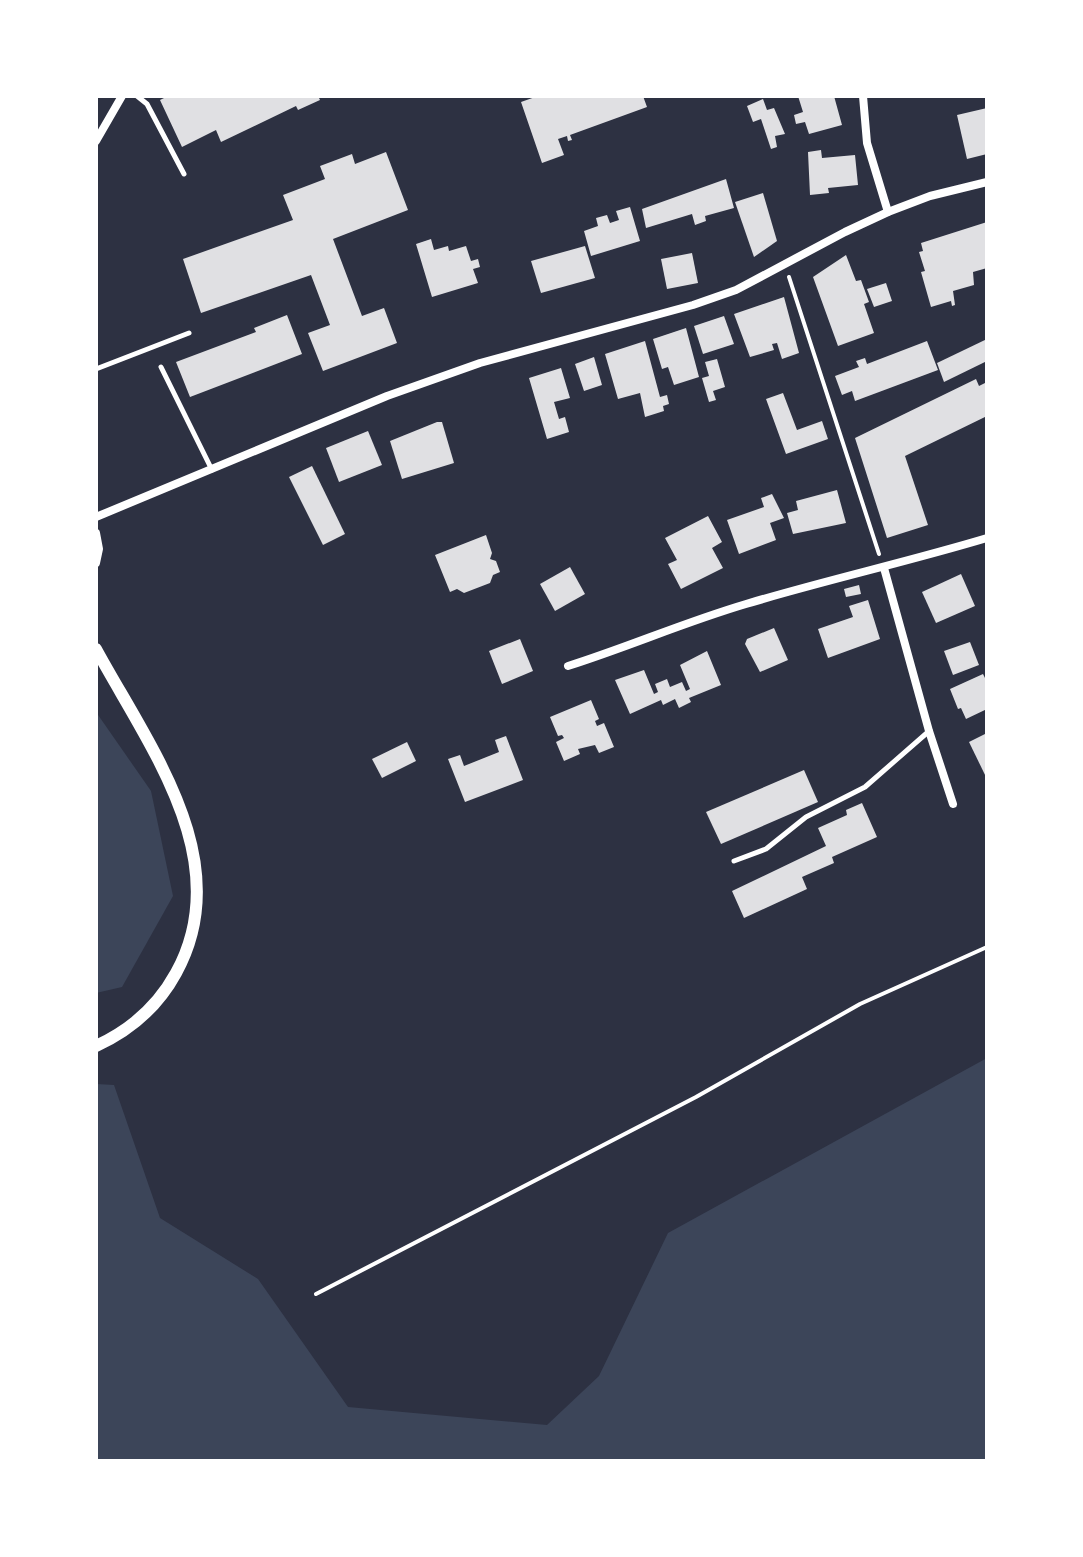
<svg xmlns="http://www.w3.org/2000/svg" width="1083" height="1557" viewBox="0 0 1083 1557" font-family="Raleway,sans-serif">
<rect width="100%" height="100%" fill="#2d3142"/>
<g fill="#3c4559">
<polygon points="96,712 151,791 173,896 122,987 96,993"/>
<polygon points="987,1058 987,1461 96,1461 96,1084 114,1085 160,1218 258,1279 348,1407 547,1425 599,1376 668,1233"/>
</g>
<g fill="#e0e0e3">
<polygon points="168,96 318,96 320,100 298,110 296,106 221,142 216,130 182,147 160,100"/>
<polygon points="538,96 643,96 647,107 570,135 572,140 568,141 567,136 558,139 564,155 542,163 521,102"/>
<polygon points="798,96 834,96 842,125 809,134 805,122 796,124 794,115 803,112"/>
<polygon points="763,99 767,110 774,108 785,134 775,136 777,147 771,149 761,119 753,122 747,106"/>
<polygon points="987,108 987,154 967,159 957,115"/>
<polygon points="821,150 822,158 855,155 858,185 828,188 829,193 810,195 808,152"/>
<polygon points="386,152 408,210 333,239 362,316 384,308 397,343 323,371 308,333 330,325 311,275 201,313 183,259 293,220 283,195 325,179 320,166 352,154 355,164"/>
<polygon points="726,179 734,208 705,216 706,221 695,225 692,214 646,228 642,209"/>
<polygon points="763,193 777,241 754,257 735,202"/>
<polygon points="630,207 640,241 591,256 584,231 598,226 596,218 607,215 610,223 619,220 616,211"/>
<polygon points="987,222 987,268 973,272 974,285 953,291 955,305 952,306 951,301 931,307 921,272 925,271 919,252 923,251 921,243"/>
<polygon points="431,239 434,250 448,246 449,251 466,246 471,261 478,259 480,267 473,269 478,283 432,297 416,244"/>
<polygon points="585,246 595,278 541,293 531,261"/>
<polygon points="692,253 698,283 667,289 661,259"/>
<polygon points="846,255 856,281 861,280 869,302 864,304 874,333 838,346 813,277"/>
<polygon points="886,283 892,301 874,307 867,289"/>
<polygon points="784,297 799,353 782,359 777,343 772,344 774,350 750,357 734,314"/>
<polygon points="287,315 302,354 190,397 176,362 256,332 254,328"/>
<polygon points="724,316 734,344 703,354 694,326"/>
<polygon points="686,328 699,377 674,385 668,367 662,369 653,339"/>
<polygon points="987,339 987,361 944,382 937,363"/>
<polygon points="645,341 660,397 667,395 669,404 663,406 664,411 645,417 640,393 618,399 605,354"/>
<polygon points="927,341 938,370 855,401 852,391 842,395 835,376 859,367 856,361 865,358 867,364"/>
<polygon points="594,357 602,385 584,391 575,364"/>
<polygon points="717,359 725,387 713,391 716,400 709,402 702,378 709,376 705,362"/>
<polygon points="561,368 570,398 554,402 559,419 565,417 569,432 547,439 529,378"/>
<polygon points="976,379 979,386 987,382 987,416 905,456 928,525 887,538 855,438"/>
<polygon points="783,393 797,430 822,421 828,439 786,454 766,399"/>
<polygon points="437,422 442,422 454,463 402,479 390,441"/>
<polygon points="368,431 382,465 339,482 326,448"/>
<polygon points="312,466 345,534 323,545 289,477"/>
<polygon points="837,490 846,523 793,534 787,513 798,510 796,501"/>
<polygon points="772,494 784,518 770,523 776,540 739,554 727,520 764,507 761,498"/>
<polygon points="708,516 722,542 712,548 723,568 681,589 668,564 677,560 665,538"/>
<polygon points="486,535 492,553 490,559 496,561 500,572 493,575 490,583 464,593 457,589 450,592 435,555"/>
<polygon points="570,567 585,594 555,611 540,584"/>
<polygon points="961,574 975,606 936,623 922,592"/>
<polygon points="859,585 861,594 846,597 844,589"/>
<polygon points="868,600 880,639 828,658 818,629 853,617 849,606"/>
<polygon points="774,628 788,660 760,672 745,644 747,639"/>
<polygon points="520,639 533,671 502,684 489,651"/>
<polygon points="970,642 979,665 953,675 944,651"/>
<polygon points="707,651 721,685 689,698 691,702 679,708 675,699 663,705 661,700 630,714 615,680 644,670 654,694 658,692 655,684 667,679 670,687 682,682 686,691 690,689 680,665"/>
<polygon points="983,674 987,682 987,709 966,719 961,708 958,709 950,689"/>
<polygon points="591,700 599,719 595,721 597,726 604,723 614,747 599,753 595,745 578,749 580,754 564,761 556,742 564,738 562,735 558,736 550,717"/>
<polygon points="987,733 987,779 969,742"/>
<polygon points="506,736 523,780 465,802 448,759 460,755 464,766 499,752 495,740"/>
<polygon points="407,742 416,761 382,778 372,759"/>
<polygon points="804,770 818,802 721,844 706,812"/>
<polygon points="862,803 877,837 832,857 834,863 802,877 807,889 744,918 732,891 826,846 818,828 847,815 846,810"/>
</g>
<g fill="none" stroke-linecap="round" stroke-linejoin="round">
<g stroke="#fff" stroke-width="4">
<polyline points="789,277 879,554"/>
<polyline points="316,1294 696,1097 860,1004 987,947"/>
</g>
<g stroke="#fff" stroke-width="5">
<polyline points="137,96 147,104 184,174"/>
<polyline points="161,367 212,470"/>
<polyline points="96,369 189,333"/>
<polyline points="734,861 766,849 806,817 865,787 928,732"/>
</g>
<g stroke="#fff" stroke-width="8">
<polyline points="863,96 867,143 888,212"/>
<polyline points="96,141 122,96"/>
<polyline points="96,517 387,396 480,363 693,305 736,290 845,232 888,212 930,196 987,182"/>
<polyline points="96,533 99,549 96,563"/>
<polyline points="884,568 929,731 953,804"/>
<path d="M568 666C628 647 685 622 746 604 826 580 907 562 987 538"/>
</g>
<path stroke="#fff" stroke-width="12" d="M96 649C148 745 238 861 176 973 158 1006 131 1030 96 1046"/>
</g>
<rect width="1083" height="1557" fill="none" stroke="#ffffff" stroke-width="196"/>
</svg>
